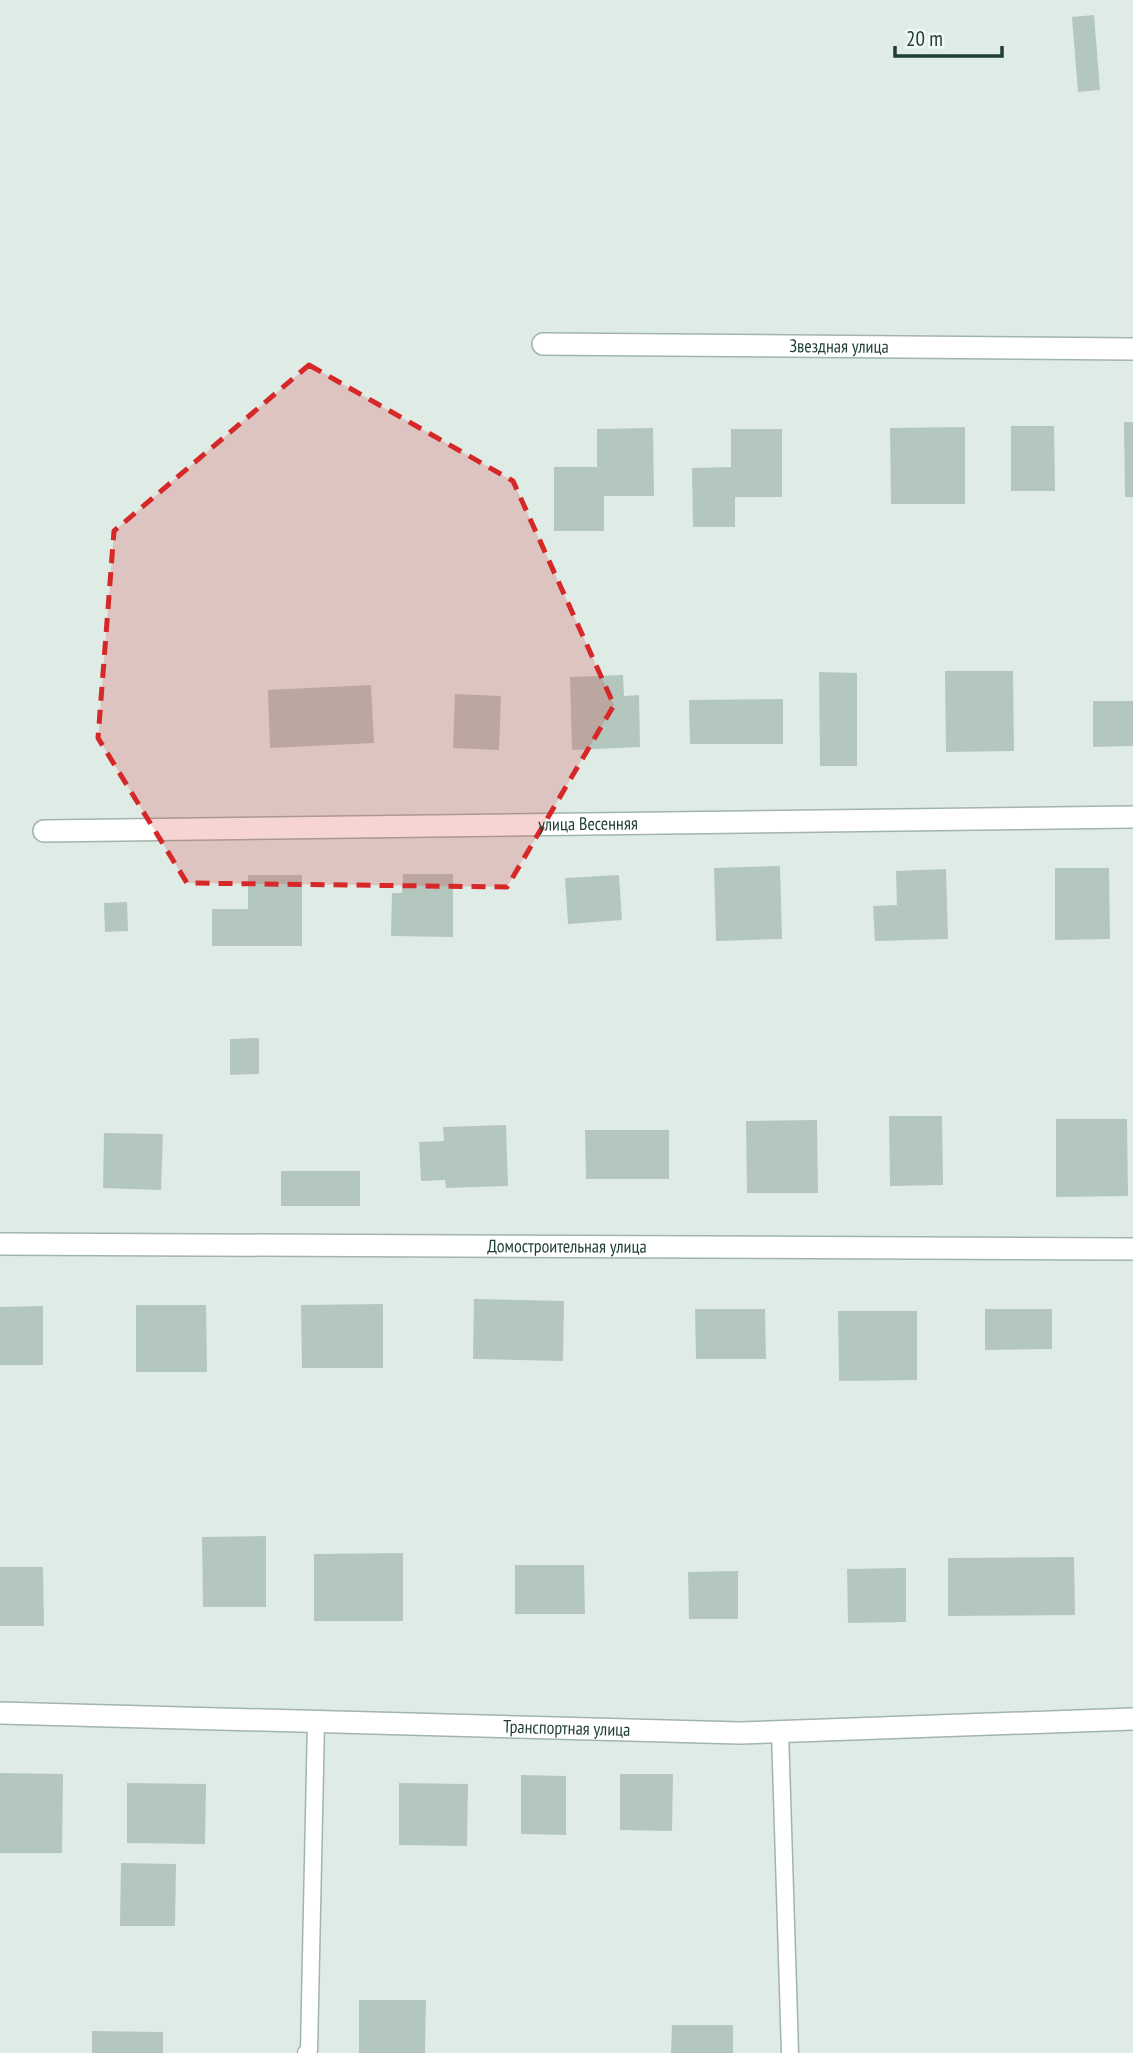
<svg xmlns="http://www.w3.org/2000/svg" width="1133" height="2053" viewBox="0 0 1133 2053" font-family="'PT Sans Narrow',sans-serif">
<rect width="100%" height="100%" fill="#dfece6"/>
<g fill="#b4c7bf">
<polygon points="1094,15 1100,90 1078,92 1072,17"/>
<polygon points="1124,422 1133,422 1133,497 1125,497"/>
<polygon points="1011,426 1054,426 1055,491 1011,491"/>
<polygon points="965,427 965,504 891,504 890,428"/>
<polygon points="653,428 654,496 604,496 604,531 554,531 554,467 597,467 597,429"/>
<polygon points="731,429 782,429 782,497 735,497 735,527 693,527 692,468 731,467"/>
<polygon points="945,671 1013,671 1014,751 946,752"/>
<polygon points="819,672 857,673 857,766 820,766"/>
<polygon points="623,675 624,696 639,695 640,747 572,750 570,677"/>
<polygon points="371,685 374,743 270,748 268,690"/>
<polygon points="455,694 501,696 499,750 453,748"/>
<polygon points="783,699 783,744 690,744 689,700"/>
<polygon points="1093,701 1133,701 1133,746 1093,747"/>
<polygon points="780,866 782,939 716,941 714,868"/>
<polygon points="1055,868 1109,868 1110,939 1055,940"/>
<polygon points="946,869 948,939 875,941 873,906 897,905 896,871"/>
<polygon points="403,874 453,874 453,937 391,936 392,893 402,893"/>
<polygon points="248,875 302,875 302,946 212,946 212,909 248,909"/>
<polygon points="619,875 622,920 568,924 565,878"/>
<polygon points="127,902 128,931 105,932 104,903"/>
<polygon points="259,1038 259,1074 230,1075 230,1039"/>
<polygon points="889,1116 942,1116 943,1185 890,1186"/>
<polygon points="1056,1119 1127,1119 1128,1196 1056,1197"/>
<polygon points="817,1120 818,1193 747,1193 746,1121"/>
<polygon points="506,1125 508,1186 446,1188 445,1180 421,1181 419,1142 444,1141 443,1127"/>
<polygon points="585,1130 669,1130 669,1179 586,1179"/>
<polygon points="104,1133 163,1134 161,1190 103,1188"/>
<rect x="281" y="1171" width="79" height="35"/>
<polygon points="474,1299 564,1301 563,1361 473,1359"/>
<polygon points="383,1304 383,1368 302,1368 301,1305"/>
<polygon points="136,1305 206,1305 207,1372 136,1372"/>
<polygon points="43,1306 43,1365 0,1365 0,1307"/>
<polygon points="695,1309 765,1309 766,1359 696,1359"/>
<polygon points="985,1309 1052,1309 1052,1349 985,1350"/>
<polygon points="838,1311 917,1311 917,1380 839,1381"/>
<polygon points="266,1536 266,1607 203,1607 202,1537"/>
<polygon points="403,1553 403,1621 314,1621 314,1554"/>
<polygon points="1074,1557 1075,1615 948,1616 948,1558"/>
<polygon points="515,1565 584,1565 585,1614 515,1614"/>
<polygon points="0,1567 43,1567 44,1626 0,1626"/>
<polygon points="906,1568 906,1622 848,1623 847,1569"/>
<polygon points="738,1571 738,1619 689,1619 688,1572"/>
<polygon points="0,1773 63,1774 62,1853 0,1853"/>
<polygon points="620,1774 673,1774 672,1831 620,1830"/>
<polygon points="521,1775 566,1776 566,1835 521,1834"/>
<polygon points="127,1783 206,1784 205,1844 127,1843"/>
<polygon points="399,1783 468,1784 467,1846 399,1845"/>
<polygon points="121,1863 176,1864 175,1926 120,1926"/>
<polygon points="359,2000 426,2000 425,2053 359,2053"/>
<polygon points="672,2025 733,2025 733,2053 671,2053"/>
<polygon points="92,2031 163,2032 163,2053 92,2053"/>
</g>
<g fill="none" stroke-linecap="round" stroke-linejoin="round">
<g stroke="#a1b4ad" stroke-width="19">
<g id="lane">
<polyline points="780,1731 790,2053"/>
<polyline points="306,2053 309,2050 316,1721"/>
</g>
</g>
<g stroke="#a1b4ad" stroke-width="24">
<g id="street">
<path id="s1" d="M543 344 1133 349"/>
<path id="s2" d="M44 831 1133 817"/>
<path id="s3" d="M0 1244 1133 1249"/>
<path id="s4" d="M0 1713 740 1733 1133 1719"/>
</g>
</g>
<use href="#lane" stroke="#fff" stroke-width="16"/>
<use href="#street" stroke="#fff" stroke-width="21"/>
</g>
<path fill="#d62828" fill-opacity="0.2" stroke="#d62828" stroke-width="5" stroke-dasharray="14 9" stroke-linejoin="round" d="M309 365 513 481 614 705 507 887 187 883 98 738 114 531Z"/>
<g text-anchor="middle" stroke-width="6" stroke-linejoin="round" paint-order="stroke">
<g font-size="18" fill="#1e3e34" stroke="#f0f8f4">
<text dy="6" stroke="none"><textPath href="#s1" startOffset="296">Звездная улица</textPath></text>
<text dy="6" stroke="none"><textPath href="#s2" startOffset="544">улица Весенняя</textPath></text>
<text dy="6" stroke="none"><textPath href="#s3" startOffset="567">Домостроительная улица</textPath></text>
<text dy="6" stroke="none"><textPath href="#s4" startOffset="567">Транспортная улица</textPath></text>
</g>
</g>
<path d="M895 46v10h107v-10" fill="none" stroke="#1e3e34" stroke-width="3.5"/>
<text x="906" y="46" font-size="21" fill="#1e3e34" stroke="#f0f8f4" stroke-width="5" paint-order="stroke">20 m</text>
</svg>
